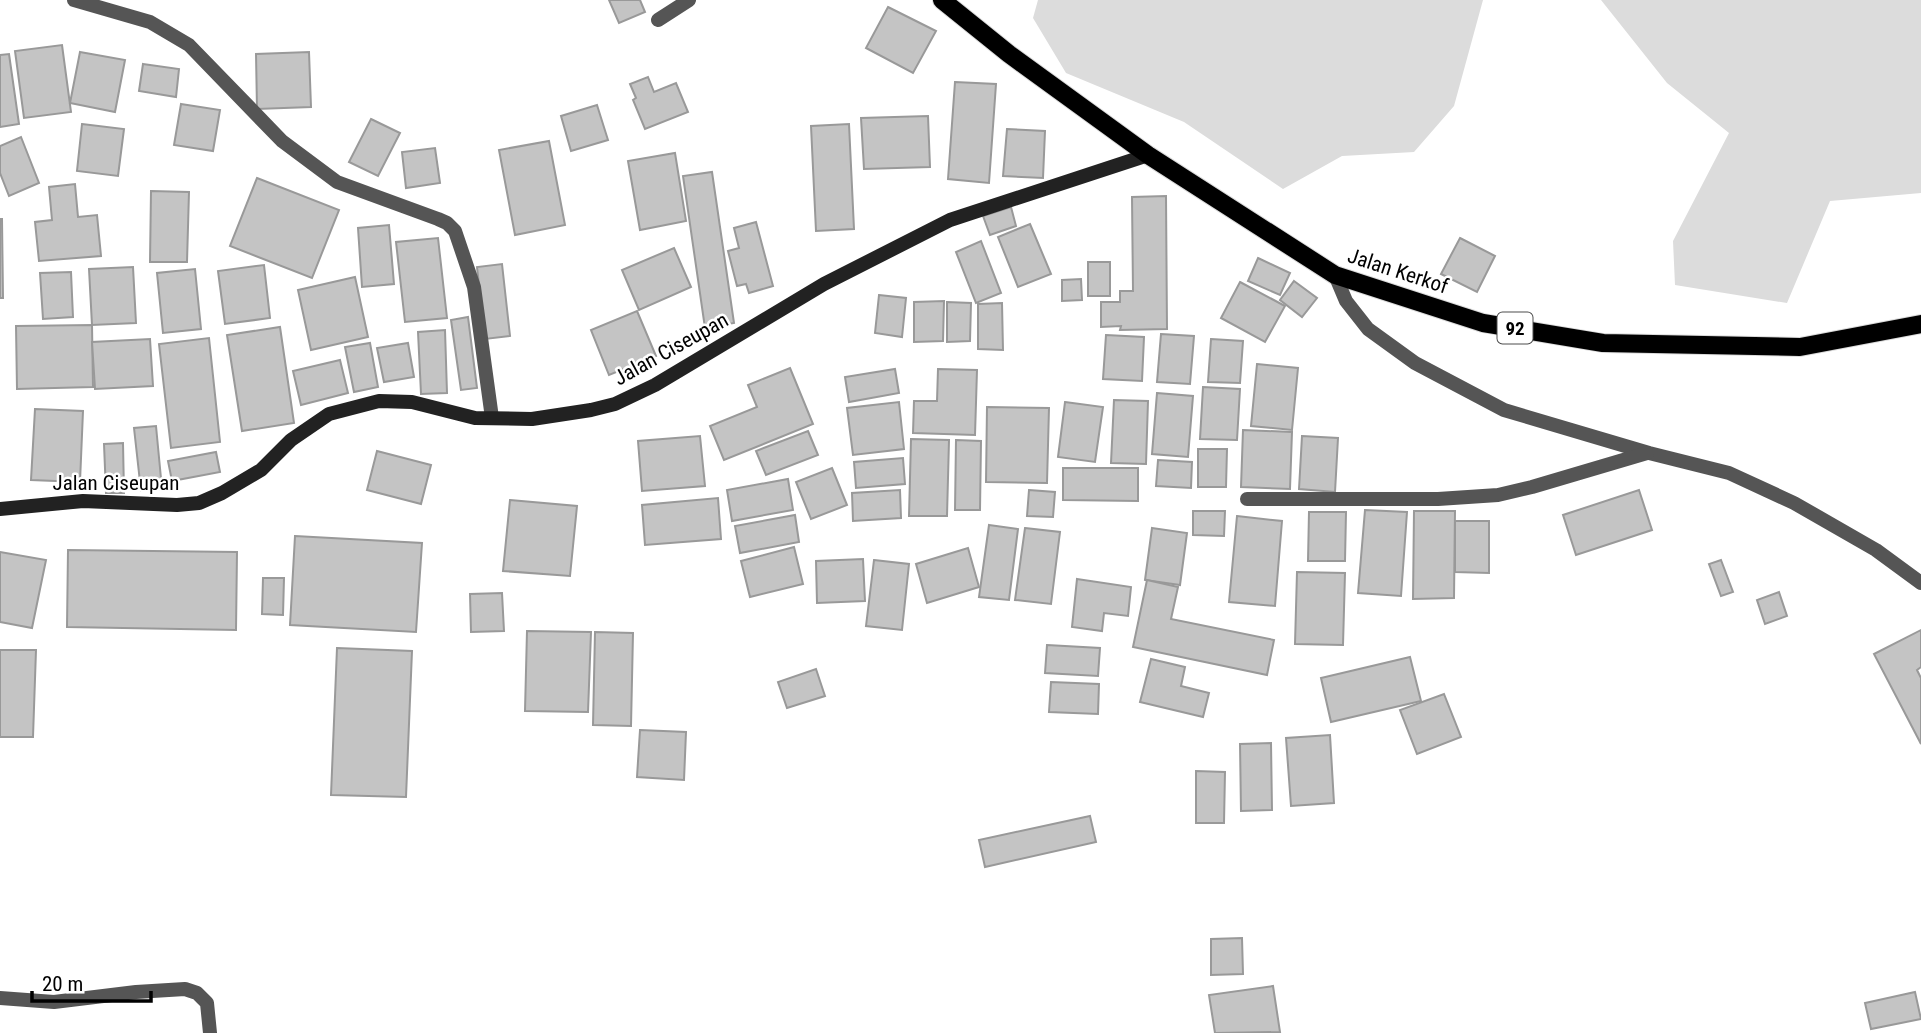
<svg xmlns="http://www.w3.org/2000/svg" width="1921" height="1033" viewBox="0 0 1921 1033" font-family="'Roboto Condensed',sans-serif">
<rect width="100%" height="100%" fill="#fff"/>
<g fill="#dcdcdc">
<polygon points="1038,0 1483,0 1454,106 1414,152 1342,156 1283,189 1184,122 1066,73 1033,18"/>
<polygon points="1601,0 1921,0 1921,193 1830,201 1787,303 1675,285 1673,241 1729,133 1667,83"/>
</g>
<g fill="#c4c4c4" stroke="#999" stroke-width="2">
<polygon points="609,0 640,0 645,12 619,23"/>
<polygon points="888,7 936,31 913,73 866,48"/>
<polygon points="62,45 71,112 24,118 15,51"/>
<polygon points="80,52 125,60 115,112 70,103"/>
<polygon points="309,52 311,107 257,109 256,54"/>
<polygon points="9,54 19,124 0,127 0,55"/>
<polygon points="143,64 179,69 176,97 139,91"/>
<polygon points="648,77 654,92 676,83 688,112 645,129 633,100 636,98 630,84"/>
<polygon points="955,82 996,84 989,183 948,179"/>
<polygon points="181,104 220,110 213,151 174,145"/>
<polygon points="597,105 608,140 571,151 561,116"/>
<polygon points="928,116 930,167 864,169 861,118"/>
<polygon points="371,119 400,133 378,176 349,162"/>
<polygon points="82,124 124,129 118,176 77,171"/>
<polygon points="849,124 854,229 816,231 811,126"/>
<polygon points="1007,129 1045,131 1043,178 1003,176"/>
<polygon points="21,137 39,183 9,196 0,173 0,146"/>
<polygon points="549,141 565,225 515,235 499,150"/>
<polygon points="435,148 440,183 406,188 402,152"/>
<polygon points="675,153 686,221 640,230 628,161"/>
<polygon points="712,172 734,323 705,328 683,176"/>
<polygon points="257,178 339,210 312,278 230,246"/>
<polygon points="75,184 78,217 97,215 101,256 39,261 35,222 52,220 49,187"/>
<polygon points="151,191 189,192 187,262 150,262"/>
<polygon points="1166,196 1167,329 1120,330 1121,326 1101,327 1101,302 1120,302 1120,291 1133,291 1132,197"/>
<polygon points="1011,207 1016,226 990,235 983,216"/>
<polygon points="0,219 2,219 3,298 0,298"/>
<polygon points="756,222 773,286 749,293 746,284 737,286 728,251 739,248 734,228"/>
<polygon points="1030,224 1051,274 1018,287 998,237"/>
<polygon points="389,225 394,284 362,287 358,228"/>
<polygon points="438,238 447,318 405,322 396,242"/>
<polygon points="1460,238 1495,256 1477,292 1441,274"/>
<polygon points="981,241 1001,293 976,303 956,252"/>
<polygon points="674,248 691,287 639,310 622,270"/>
<polygon points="1258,258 1290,273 1280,295 1248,281"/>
<rect x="1088" y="262" width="22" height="34"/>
<polygon points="502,264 510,336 485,339 477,267"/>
<polygon points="264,265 270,318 225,324 218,271"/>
<polygon points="133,267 136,323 92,325 89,269"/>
<polygon points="195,269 201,329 163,333 157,273"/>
<polygon points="71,272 73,317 43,319 40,273"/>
<polygon points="355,277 368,337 311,350 298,290"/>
<polygon points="1081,279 1082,300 1062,301 1062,280"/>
<polygon points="1294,281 1317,298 1302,317 1280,300"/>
<polygon points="1240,282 1285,306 1265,342 1221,318"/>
<polygon points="879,295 906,298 902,337 875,333"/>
<polygon points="944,301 943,341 914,342 914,302"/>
<polygon points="947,302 971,303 970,341 947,342"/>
<polygon points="1002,303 1003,350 978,349 978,304"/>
<polygon points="637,311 656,356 609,375 591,330"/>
<polygon points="468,317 477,388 461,390 451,320"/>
<polygon points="92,325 93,387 17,389 16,326"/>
<polygon points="280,327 294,423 242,431 227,335"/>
<polygon points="445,330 447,393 421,394 418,332"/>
<polygon points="1161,334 1194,336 1190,384 1157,382"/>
<polygon points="1106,335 1144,337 1142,381 1103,379"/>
<polygon points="209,338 220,442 171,448 159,344"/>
<polygon points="150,339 153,386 95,389 92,342"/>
<polygon points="1211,339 1243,341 1240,383 1208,382"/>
<polygon points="370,343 378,387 354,392 345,347"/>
<polygon points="408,343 414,377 384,382 377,348"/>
<polygon points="340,360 348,393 301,405 293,371"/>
<polygon points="1257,364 1298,368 1292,430 1251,426"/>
<polygon points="790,368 813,424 724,460 710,426 757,407 748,385"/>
<polygon points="895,369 899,393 849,402 845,377"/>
<polygon points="938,369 977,370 975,435 913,433 914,401 937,401"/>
<polygon points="1203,387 1240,389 1237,440 1200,439"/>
<polygon points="1157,393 1193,396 1188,457 1152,454"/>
<polygon points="1114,400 1148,401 1146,464 1111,463"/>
<polygon points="899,402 904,449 853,455 847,408"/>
<polygon points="1065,402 1103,407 1095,462 1058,457"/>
<polygon points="987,407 1049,408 1047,483 986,482"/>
<polygon points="35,409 83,411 80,482 31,480"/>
<polygon points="156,426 162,489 141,491 134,428"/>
<polygon points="1243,430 1292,432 1290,489 1241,487"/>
<polygon points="808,431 818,455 766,475 756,451"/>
<polygon points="700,436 705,486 642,491 638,441"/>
<polygon points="1302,436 1338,438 1335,492 1299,489"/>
<polygon points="911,439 949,440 947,516 909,516"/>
<polygon points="956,440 981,441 980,510 955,510"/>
<polygon points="123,443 124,493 106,493 104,444"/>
<polygon points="1198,449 1227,449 1226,487 1198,487"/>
<polygon points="377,451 431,465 421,504 367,490"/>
<polygon points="216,452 220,472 172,481 168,461"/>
<polygon points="903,458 905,484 856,488 854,462"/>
<polygon points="1158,460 1192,462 1191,488 1156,486"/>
<polygon points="832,468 847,505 811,519 796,482"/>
<polygon points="1063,468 1138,468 1138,501 1063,500"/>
<polygon points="788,479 793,510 732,521 727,490"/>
<polygon points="900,490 901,518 853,521 852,493"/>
<polygon points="1029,490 1055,492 1053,517 1027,516"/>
<polygon points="1639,490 1652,530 1576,555 1563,515"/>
<polygon points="718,498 721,539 645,545 642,505"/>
<polygon points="510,500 577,506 570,576 503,571"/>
<polygon points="1365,510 1407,512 1401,596 1358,593"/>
<polygon points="1193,511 1225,511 1224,536 1193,535"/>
<polygon points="1414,511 1455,511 1454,598 1413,599"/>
<polygon points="1309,512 1346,512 1345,561 1308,561"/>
<polygon points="795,515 799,542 740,553 735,526"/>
<polygon points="1237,516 1282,521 1275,606 1229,602"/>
<polygon points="1455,521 1489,521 1489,573 1455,572"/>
<polygon points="989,525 1018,529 1009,600 979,597"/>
<polygon points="1025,528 1060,532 1051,604 1015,600"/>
<polygon points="1152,528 1187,533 1180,585 1145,580"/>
<polygon points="295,536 422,543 416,632 290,625"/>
<polygon points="794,547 803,584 750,597 741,561"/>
<polygon points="968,548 979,587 927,603 916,564"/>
<polygon points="68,550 237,552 236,630 67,627"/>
<polygon points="0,552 46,560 32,628 0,622"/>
<polygon points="863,559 865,601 817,603 816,561"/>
<polygon points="874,560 909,564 902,630 866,626"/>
<polygon points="1721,560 1733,592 1721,596 1709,564"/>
<polygon points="1297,572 1345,573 1343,645 1295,644"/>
<polygon points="263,578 284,578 283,615 262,614"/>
<polygon points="1077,579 1131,587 1128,616 1104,613 1102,631 1072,627"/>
<polygon points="1147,580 1178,587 1171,619 1274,640 1267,675 1133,647"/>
<polygon points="1779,592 1787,616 1765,624 1757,600"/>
<polygon points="502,593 504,631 471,632 470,594"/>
<polygon points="1921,630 1921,667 1917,670 1921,678 1921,744 1874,654"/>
<polygon points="527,631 591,632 588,712 525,711"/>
<polygon points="595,632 633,633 631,726 593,725"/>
<polygon points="1047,645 1100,648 1098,676 1045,673"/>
<polygon points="337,648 412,651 406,797 331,795"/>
<polygon points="0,650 36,650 33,737 0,737"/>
<polygon points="1410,657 1421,701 1331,722 1321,678"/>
<polygon points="1151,659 1185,667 1181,686 1209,693 1203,717 1140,702"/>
<polygon points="816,669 825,696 787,708 778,682"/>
<polygon points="1051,682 1099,684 1098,714 1049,712"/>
<polygon points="1444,694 1461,737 1417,754 1400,710"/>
<polygon points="640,730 686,732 684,780 637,777"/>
<polygon points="1330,735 1334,803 1291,806 1286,738"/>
<polygon points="1271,743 1272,810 1241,811 1240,744"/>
<polygon points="1196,771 1225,772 1224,823 1196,823"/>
<polygon points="1090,816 1096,842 985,867 979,840"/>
<polygon points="1242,938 1243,974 1211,975 1211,939"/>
<polygon points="1273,986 1280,1032 1215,1033 1209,995"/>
<polygon points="1915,992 1921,1019 1871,1029 1865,1003"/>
</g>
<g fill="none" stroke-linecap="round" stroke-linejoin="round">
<g stroke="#dbdbdb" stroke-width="20">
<polyline id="primary" points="942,0 1009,54 1148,155 1335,275 1483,323 1603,343 1800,347 1921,324"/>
</g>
<g stroke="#555" stroke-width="14">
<polyline points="74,0 150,22 189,45 282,141 337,182 438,219 447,223 455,231 474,287 492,418"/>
<polyline points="658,20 689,0"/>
<polyline points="1335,275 1346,301 1368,329 1415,363 1504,410 1649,453 1729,473 1794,503 1876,550 1921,583"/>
<polyline points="1247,499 1438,499 1498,495 1532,487 1647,453"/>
<polyline points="0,998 54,1002 136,992 185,989 197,993 207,1003 210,1033"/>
</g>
<polyline stroke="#222" stroke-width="14" points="0,509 83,501 177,505 199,503 222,493 261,470 291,440 329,414 379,401 412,402 475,418 532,419 591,410 615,404 655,385 824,284 950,220 1148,155"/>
<use href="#primary" stroke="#000" stroke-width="18"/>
</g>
<g text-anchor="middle" stroke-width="5" stroke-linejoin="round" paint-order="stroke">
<rect fill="#fff" stroke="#4c4c4c" stroke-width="2" x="1497.5" y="312.5" width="35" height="31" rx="5"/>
<g font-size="19" font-weight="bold" fill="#000">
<text x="1515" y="335">92</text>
</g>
<g font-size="21" fill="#000" stroke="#fff">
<text transform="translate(1398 271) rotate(18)" y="7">Jalan Kerkof</text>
<text transform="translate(671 349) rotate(-29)" y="7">Jalan Ciseupan</text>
<text x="116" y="490">Jalan Ciseupan</text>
</g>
</g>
<path d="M32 991v10h119v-10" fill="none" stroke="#000000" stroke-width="3.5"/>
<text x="42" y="991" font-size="21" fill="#000000" stroke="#ffffff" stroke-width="5" paint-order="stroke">20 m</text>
</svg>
